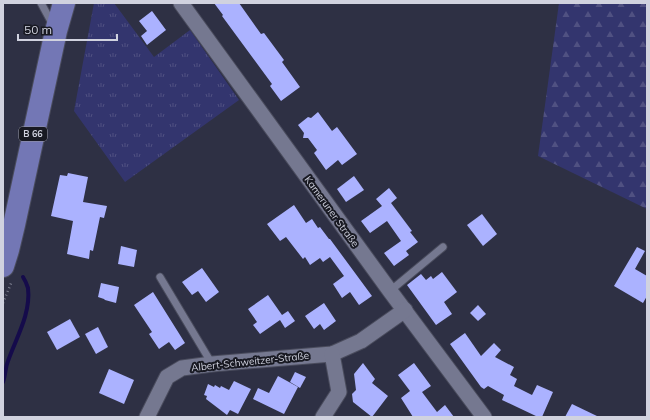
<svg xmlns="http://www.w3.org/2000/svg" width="650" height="420" viewBox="0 0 650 420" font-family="Mulish,sans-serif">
<defs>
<pattern id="grass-tufts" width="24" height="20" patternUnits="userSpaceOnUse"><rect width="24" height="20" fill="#33356e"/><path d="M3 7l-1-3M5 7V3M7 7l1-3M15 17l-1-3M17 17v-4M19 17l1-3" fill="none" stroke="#505182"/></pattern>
<pattern id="forest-firs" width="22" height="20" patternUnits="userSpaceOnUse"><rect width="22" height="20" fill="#33356e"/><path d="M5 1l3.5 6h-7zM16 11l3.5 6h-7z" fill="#505182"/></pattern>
</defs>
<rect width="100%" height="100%" fill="#2e3044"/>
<polygon fill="url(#grass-tufts)" points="94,3 114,3 154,57 190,30 239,100 125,182 74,111"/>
<polygon fill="url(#forest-firs)" points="559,3 647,3 647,209 538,156"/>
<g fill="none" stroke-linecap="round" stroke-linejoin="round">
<path stroke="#150b4b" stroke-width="4" d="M3 382C6 374 5 368 8 361 16 338 31 314 28 288 27 285 25 280 23 277"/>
</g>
<g fill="#abb2ff">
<polygon points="214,3 239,3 261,34 264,33 284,60 282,62 300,87 281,101 270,86 272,84 222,16 223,15"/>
<polygon points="152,11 166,30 147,45 141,36 147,31 139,21"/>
<polygon points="318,112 332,131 337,127 357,154 342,165 338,160 326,170 314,153 317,150 308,138 303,138 304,133 298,125 308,117 311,118"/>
<polygon points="68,173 88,177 83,202 107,206 104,218 100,217 93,251 90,250 89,259 67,254 73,221 51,216 60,175 67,176"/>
<polygon points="354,176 364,190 346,202 337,189"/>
<polygon points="389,188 397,198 391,203 412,231 410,232 418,242 406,251 409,255 394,266 384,253 401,241 387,221 370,233 361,221 382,206 376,199"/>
<polygon points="294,205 306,223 312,219 318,228 320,227 329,239 330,239 372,296 359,305 350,292 342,298 333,284 344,276 330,257 323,262 320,258 310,265 305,257 303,259 286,237 280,241 267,224"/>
<polygon points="482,214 497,234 483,246 467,225"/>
<polygon points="121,246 137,250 134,267 118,264"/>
<polygon points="637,247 645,251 635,269 647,276 647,296 643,303 614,286"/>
<polygon points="202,268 219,292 206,302 198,291 192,295 182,282"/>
<polygon points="442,272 457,292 444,302 452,314 436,325 407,285 421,274 426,280 431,276 433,279"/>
<polygon points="101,283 119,287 116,303 105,300 104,299 98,297"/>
<polygon points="153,292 185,343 175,350 169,342 159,349 149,334 152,332 134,305"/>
<polygon points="268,295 282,315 288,311 295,321 285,328 280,320 260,334 253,325 257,322 248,309"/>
<polygon points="324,303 336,321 324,330 320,324 314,329 305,316"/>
<polygon points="478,305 486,314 478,321 470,313"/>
<polygon points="70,319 80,337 57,350 47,332"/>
<polygon points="98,327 108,347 96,354 85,334"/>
<polygon points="465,333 481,356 494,343 501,350 495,357 514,367 510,375 517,379 514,386 532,395 537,385 553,392 542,417 538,417 502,400 504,395 488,386 484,389 481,387 450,344"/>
<polygon points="363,363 375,379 372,383 388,396 372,417 353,402 352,394 356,390 354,374"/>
<polygon points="414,363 431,386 422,392 437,412 445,405 454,417 413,417 401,398 410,391 398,375"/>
<polygon points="109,369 134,380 124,404 99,393"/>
<polygon points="295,372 306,377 300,388 290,382"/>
<polygon points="278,376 298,387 284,414 253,399 258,388 269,393"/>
<polygon points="234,381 251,389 238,414 230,410 227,415 206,399 207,396 204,395 208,384 214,387 215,385 220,388 221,386 229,390"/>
<polygon points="572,404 599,417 565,417"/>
</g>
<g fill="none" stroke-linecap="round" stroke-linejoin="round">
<g stroke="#4a4c5d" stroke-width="9">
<g id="service">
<polyline points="41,3 53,25"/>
<polyline points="160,277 212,364"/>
<polyline points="390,291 443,247"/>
</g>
</g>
<g stroke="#4a4c5d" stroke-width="17">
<g id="minor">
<polyline points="181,3 390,291 484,417"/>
<polyline points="147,417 167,377 182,368 212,364 332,354 361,341 405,310"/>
<polyline points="323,417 339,392 332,354"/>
</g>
</g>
<g stroke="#4a4c5d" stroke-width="24">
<polyline id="primary" points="3,266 8,250 14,225 56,31 64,3"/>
</g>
<polyline stroke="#7b7d8e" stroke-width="2.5" stroke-dasharray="1 3" stroke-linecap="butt" points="3,303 12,281"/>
<use href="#service" stroke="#757890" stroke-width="7"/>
<use href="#minor" stroke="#757890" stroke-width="15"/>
<use href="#primary" stroke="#7377b5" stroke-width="22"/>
</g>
<g text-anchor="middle" stroke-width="4" stroke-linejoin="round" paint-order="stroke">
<rect fill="#181922" stroke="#999aa6" stroke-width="1" x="19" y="127" width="28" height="14" rx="3"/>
<g font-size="9" font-weight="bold" fill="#d0d2df">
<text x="33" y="137">B 66</text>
</g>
<g font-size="10" fill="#d0d2df" stroke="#181922">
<text transform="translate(332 211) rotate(54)" y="4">Kameruner Straße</text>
<text transform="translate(250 361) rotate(-6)" y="4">Albert-Schweitzer-Straße</text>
</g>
</g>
<rect width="650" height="420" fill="none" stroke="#d0d2df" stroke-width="8"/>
<path d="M18 34v6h99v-6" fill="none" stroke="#d0d2df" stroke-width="2"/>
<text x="24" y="34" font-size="12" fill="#d0d2df" stroke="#181922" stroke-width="3" paint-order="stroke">50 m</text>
</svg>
